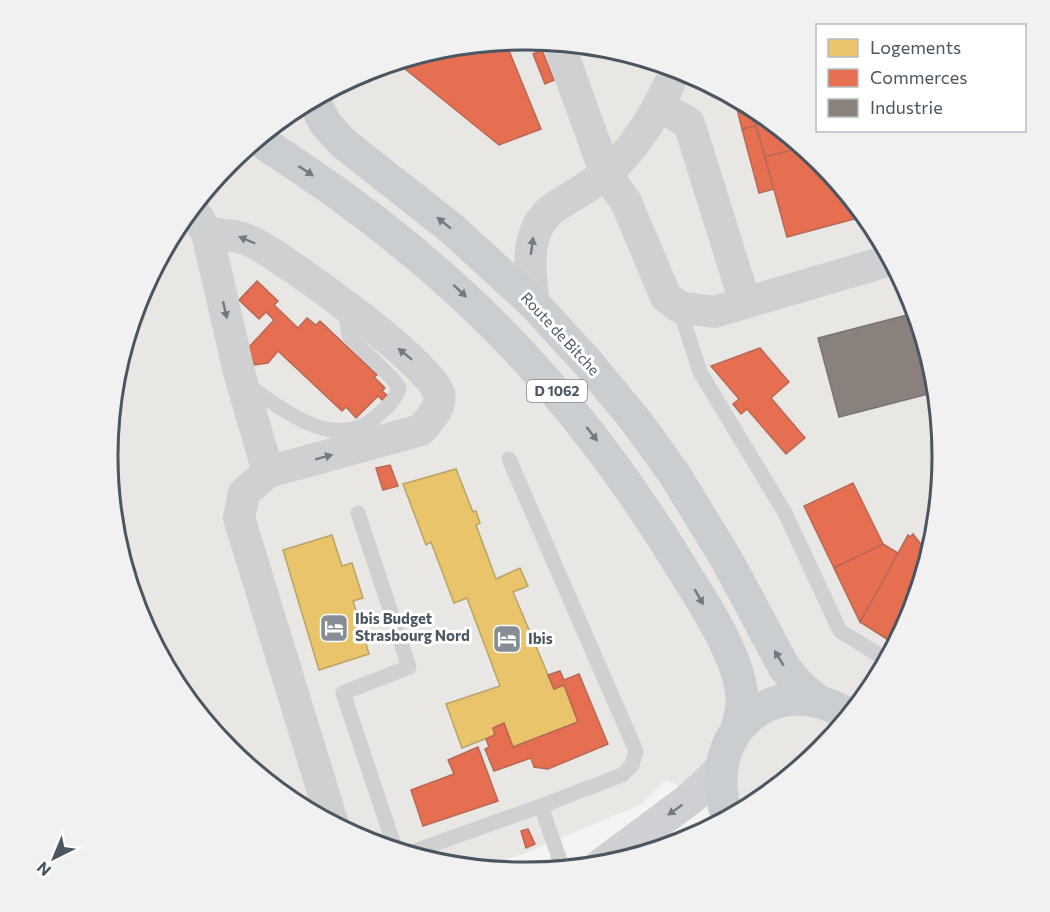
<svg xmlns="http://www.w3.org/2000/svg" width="1050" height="912" viewBox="0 0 1050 912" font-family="Commissioner,sans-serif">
<rect width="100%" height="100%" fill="#f4f4f4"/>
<polygon fill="#e8e7e3" points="525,39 607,47 685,71 757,109 820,161 872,225 910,297 934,375 942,456 934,538 910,616 872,688 820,751 756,803 739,812 666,780 642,804 525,853 479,868 443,865 365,841 293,803 230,751 178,687 140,615 116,537 108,456 116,374 140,296 178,224 230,161 294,109 366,71 444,47"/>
<g fill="#e9c46a" stroke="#b9a367" stroke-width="1.5">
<polygon points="456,469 473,512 476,511 480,523 476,525 496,579 520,568 528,586 513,592 554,689 564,685 578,722 513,747 504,723 493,728 495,735 462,748 446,704 500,686 467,598 454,603 431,542 426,545 403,484"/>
<polygon points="332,535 342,566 352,563 363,598 353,601 369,654 319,670 283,550"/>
</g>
<g fill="#e76f51" stroke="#b86856" stroke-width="1.5">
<polygon points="505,41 541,129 499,145 404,68 408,58 444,47"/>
<polygon points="542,50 554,80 545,84 533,54"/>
<polygon points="734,97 757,110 752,111 756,126 742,129"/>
<polygon points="757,110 803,147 765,157 752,111"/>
<polygon points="756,126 774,189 759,193 742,129"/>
<polygon points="803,147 820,161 865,216 787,237 765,157"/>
<polygon points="257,281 278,301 274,305 298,328 307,318 316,325 320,321 377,375 374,377 385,388 382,391 387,395 382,400 378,396 356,418 346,407 342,411 278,351 268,363 254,365 249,347 274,320 266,312 259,319 239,300"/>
<polygon points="760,348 789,382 771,398 805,438 786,454 747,409 741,414 733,404 739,399 711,366"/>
<polygon points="390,465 398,486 383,490 376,468"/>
<polygon points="853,483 883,544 834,568 804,506"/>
<polygon points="913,534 929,555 910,616 893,643 860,622 908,535 910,537"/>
<polygon points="883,544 898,553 860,622 834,568"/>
<polygon points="560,671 564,680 579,674 608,744 548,769 534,767 531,758 494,771 485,749 489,747 486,739 495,735 493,728 504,723 513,747 578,722 564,685 554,689 548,675"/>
<polygon points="478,747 498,801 423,826 411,790 454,774 448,760"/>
<polygon points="528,829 535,844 526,848 521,831"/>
</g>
<polygon fill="#8a817c" stroke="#777474" stroke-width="1.5" points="915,313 934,375 936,392 839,417 818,338"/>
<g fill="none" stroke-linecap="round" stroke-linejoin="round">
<g stroke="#ced0d2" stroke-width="15">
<polyline points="679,307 700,372 785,513 840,631 887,660"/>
<path d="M247 384C281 409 336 454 377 416 387 407 395 401 399 388L392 378 349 336 345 308"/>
<polyline points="509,459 636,751 632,765 622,775 541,806 563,869"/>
<polyline points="358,513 409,667 343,693 396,851"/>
<polyline points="406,854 541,806"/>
</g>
<g stroke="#ced0d2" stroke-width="32">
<polyline points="558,42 606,174 626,202 666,297 679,307 714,312 891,260"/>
<polyline points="659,106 689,123 745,302"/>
<polyline points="192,208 207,233 239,372 268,472"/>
<path d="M207 233C224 235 241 235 256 244 289 262 431 363 439 394 442 408 429 420 421 430L268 472 244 493 239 518 333 824"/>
<path d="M534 304C530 271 523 229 555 207 571 196 590 187 605 174 632 153 654 116 669 85"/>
</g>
<polyline stroke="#ced0d4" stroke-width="33" points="601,865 691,798 719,771"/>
<g stroke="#caced1" stroke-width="33">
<polyline points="313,99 325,123 343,143 451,228 534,304 588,363 636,421 675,475 728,562 784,667 798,684 818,701"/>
<path d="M257 139C440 255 569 382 681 567 703 602 743 661 742 703 742 711 739 721 737 729"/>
<path d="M728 818C697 736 773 667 849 715"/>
</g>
</g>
<defs><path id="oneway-solid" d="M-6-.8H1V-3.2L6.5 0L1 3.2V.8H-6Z" transform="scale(1.5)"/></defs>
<g fill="#707a83">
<use href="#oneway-solid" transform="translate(306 171) rotate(34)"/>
<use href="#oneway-solid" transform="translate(444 223) rotate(-141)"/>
<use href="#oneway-solid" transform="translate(460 291) rotate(43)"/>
<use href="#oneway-solid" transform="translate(592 434) rotate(52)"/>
<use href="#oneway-solid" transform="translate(699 597) rotate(61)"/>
<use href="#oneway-solid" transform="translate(779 658) rotate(-121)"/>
</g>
<g fill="#727b83">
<use href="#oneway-solid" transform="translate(247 240) rotate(-157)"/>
<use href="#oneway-solid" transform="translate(532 246) rotate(-82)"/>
<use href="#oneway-solid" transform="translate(225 310) rotate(77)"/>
<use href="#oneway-solid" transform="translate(405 354) rotate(-141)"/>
<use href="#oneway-solid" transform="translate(324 457) rotate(-15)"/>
</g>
<use fill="#727b84" href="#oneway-solid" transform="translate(675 810) rotate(145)"/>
<defs>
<g id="hotel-square" transform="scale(1.5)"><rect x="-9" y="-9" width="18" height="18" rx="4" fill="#868d94" stroke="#fff"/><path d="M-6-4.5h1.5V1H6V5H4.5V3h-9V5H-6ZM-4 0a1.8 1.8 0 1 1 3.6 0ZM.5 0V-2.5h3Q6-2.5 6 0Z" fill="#fff"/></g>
</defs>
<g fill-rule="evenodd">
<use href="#hotel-square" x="334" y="628"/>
<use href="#hotel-square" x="507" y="639"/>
</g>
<g text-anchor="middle" stroke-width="6" stroke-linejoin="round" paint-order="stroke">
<rect fill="#fff" stroke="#808990" stroke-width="1.5" x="527" y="380" width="60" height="22" rx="4.5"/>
<g font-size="14" font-weight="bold" fill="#4a5661">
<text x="557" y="396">D 1062</text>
</g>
<g font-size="15" fill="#4a5661" stroke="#fff">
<text transform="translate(560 334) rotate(47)" y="5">Route de Bitche</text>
</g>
<g font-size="15" font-weight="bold" fill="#4a5661" stroke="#fff" text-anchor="start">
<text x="355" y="624">Ibis Budget<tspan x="355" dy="17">Strasbourg Nord</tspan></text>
<text x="528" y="644">Ibis</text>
</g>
</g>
<path d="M0 0H1050V912H0ZM524 50H526A406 406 0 0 1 932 456V456A406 406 0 0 1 526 862H524A406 406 0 0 1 118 456V456A406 406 0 0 1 524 50Z" fill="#f1f1f2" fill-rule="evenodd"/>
<path fill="none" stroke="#4a5661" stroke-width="3" d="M524 50H526A406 406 0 0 1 932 456V456A406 406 0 0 1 526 862H524A406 406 0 0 1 118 456V456A406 406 0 0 1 524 50Z"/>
<rect x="816" y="24" width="210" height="108" fill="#ffffff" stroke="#b7bbc0" stroke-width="1.5"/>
<rect x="828" y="39" width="30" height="18" fill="#e9c46a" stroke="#b7bbc0" stroke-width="1.5"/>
<text x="870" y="54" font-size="18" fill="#4a5661">Logements</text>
<rect x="828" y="69" width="30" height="18" fill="#e76f51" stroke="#b7bbc0" stroke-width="1.5"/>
<text x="870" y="84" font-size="18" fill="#4a5661">Commerces</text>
<rect x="828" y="99" width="30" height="18" fill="#8a817c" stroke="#b7bbc0" stroke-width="1.5"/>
<text x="870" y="114" font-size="18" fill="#4a5661">Industrie</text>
<g transform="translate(54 858) rotate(223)" stroke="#ffffff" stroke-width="4.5" paint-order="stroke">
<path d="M0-4.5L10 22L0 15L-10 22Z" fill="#4a5661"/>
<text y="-9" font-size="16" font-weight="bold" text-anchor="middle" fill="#4a5661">N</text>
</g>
</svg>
